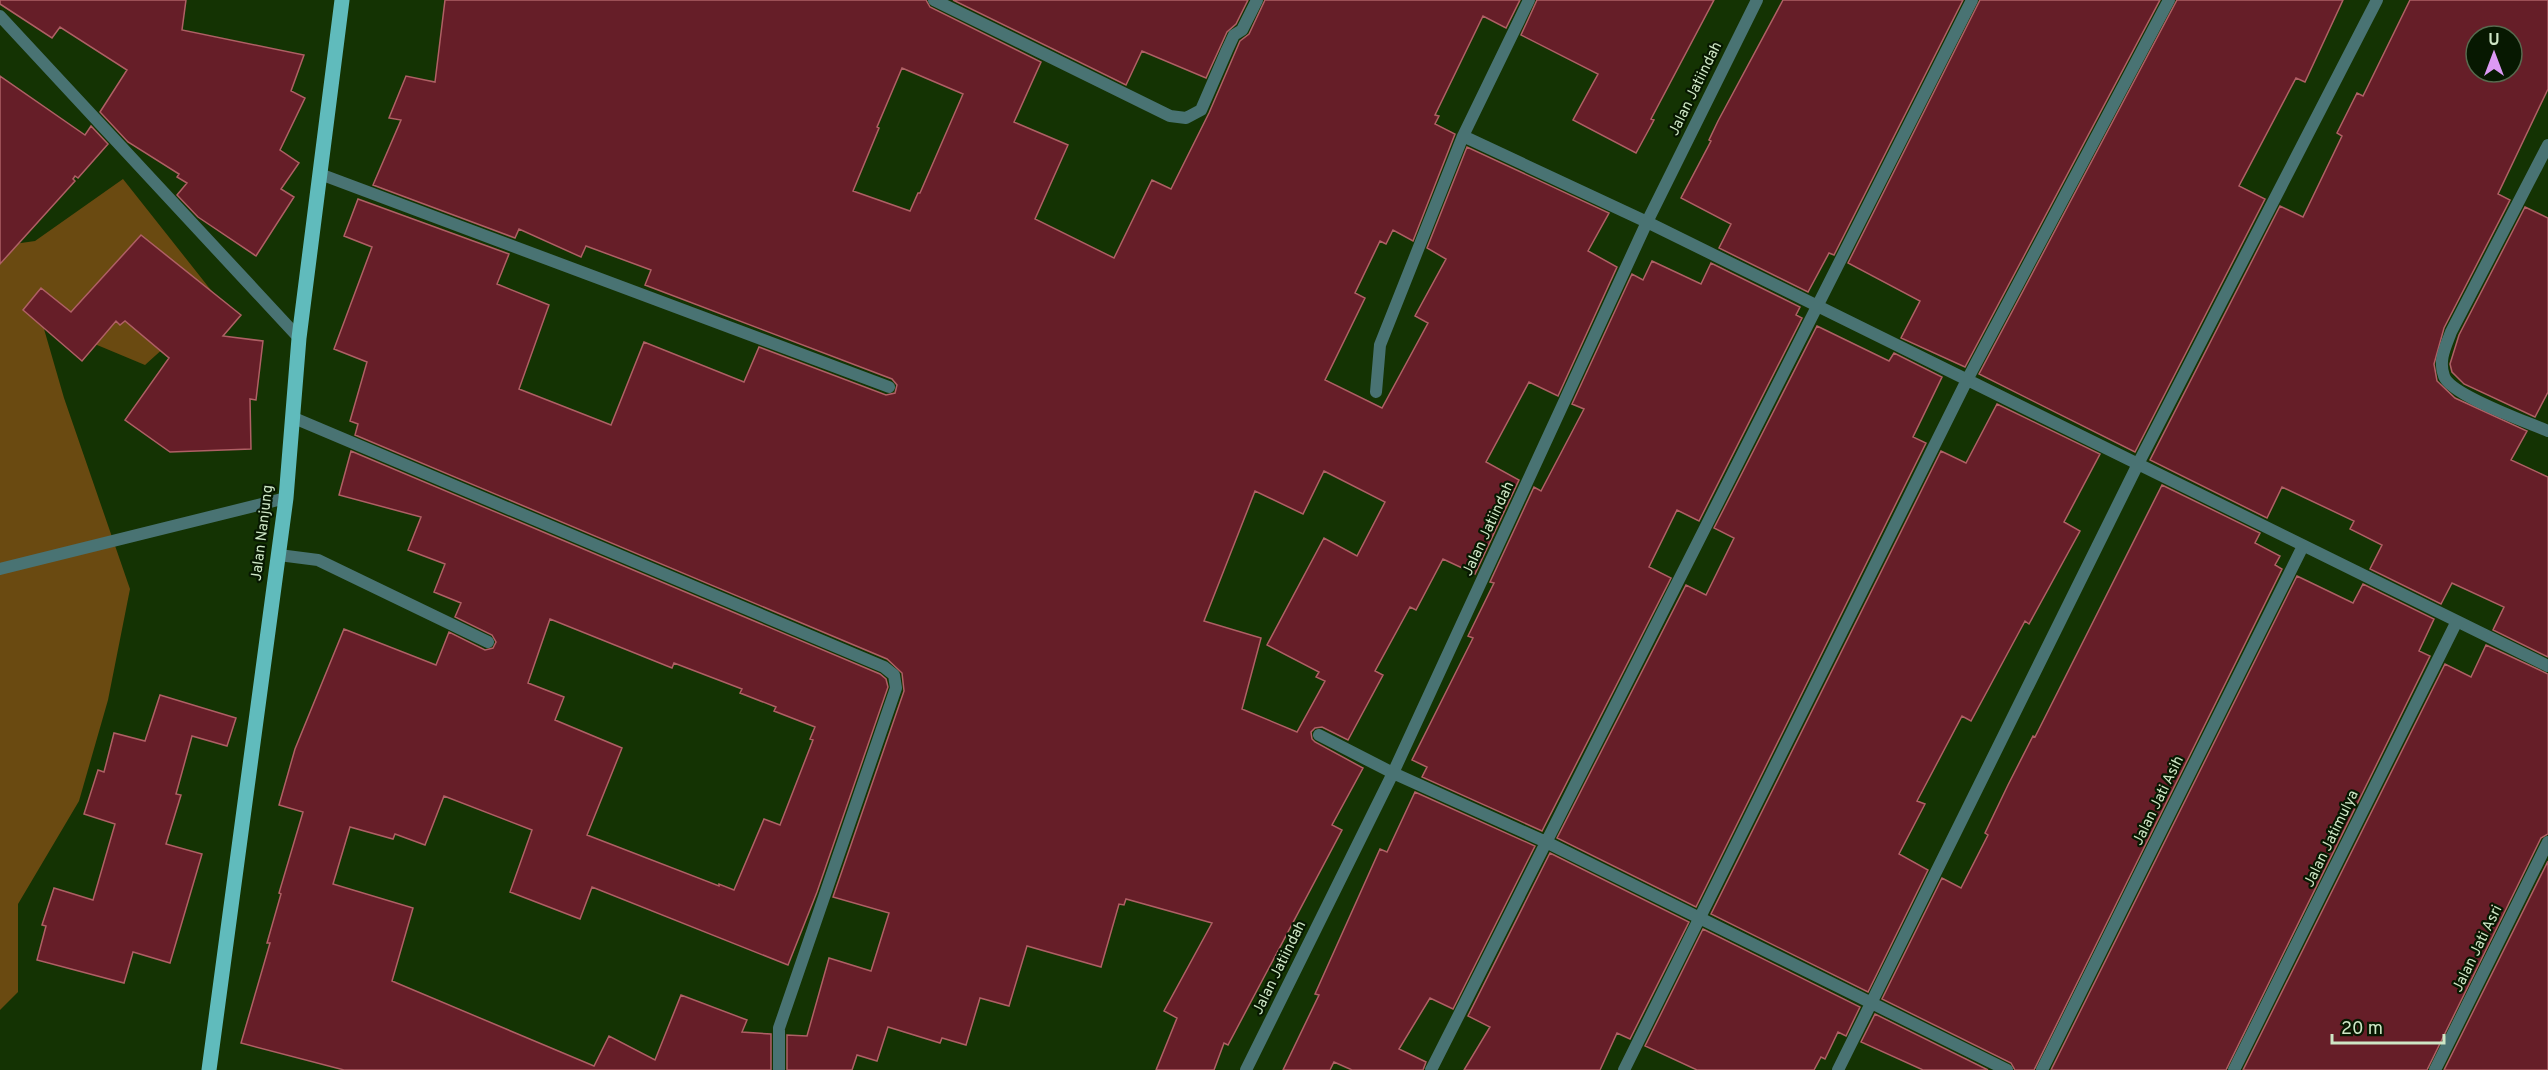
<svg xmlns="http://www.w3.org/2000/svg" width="2548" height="1070" viewBox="0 0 2548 1070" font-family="Overpass,sans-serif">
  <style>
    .forest { fill: #6a4a11 }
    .building { fill: #661e28; stroke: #af6065; stroke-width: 1.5; fill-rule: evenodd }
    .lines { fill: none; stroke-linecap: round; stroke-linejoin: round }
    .lane { stroke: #497373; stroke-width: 12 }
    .street { stroke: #497373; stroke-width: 12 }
    .primary { stroke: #60bbbc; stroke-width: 15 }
    .labels { text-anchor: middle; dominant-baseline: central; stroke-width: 4.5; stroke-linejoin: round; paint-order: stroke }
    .street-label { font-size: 15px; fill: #cee6c5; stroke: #071801 }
  </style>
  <rect width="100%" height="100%" fill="#143303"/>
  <path class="forest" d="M 123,179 L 218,299 L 145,365 L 42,322 L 64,398 L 130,589 L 108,700 L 79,801 L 18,904 L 18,992 L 0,1010 L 0,246 L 35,241 Z"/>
  <path class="building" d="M 0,0 L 186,0 L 182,30 L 304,55 L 291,91 L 305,98 L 280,150 L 299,163 L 281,189 L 294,197 L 256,256 L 198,217 L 177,195 L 187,183 L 177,177 L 179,174 L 128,142 L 100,112 L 127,70 L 60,27 L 52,38 L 0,4 Z
    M 445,0 L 926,0 L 930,7 L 1041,62 L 1014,122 L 1068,145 L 1035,219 L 1114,258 L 1152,180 L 1171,189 L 1209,113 L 1240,41 L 1249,34 L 1265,0 L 1520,0 L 1506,28 L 1483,16 L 1435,115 L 1439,116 L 1435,124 L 1455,134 L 1413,241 L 1393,230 L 1386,244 L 1380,241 L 1355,293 L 1365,298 L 1325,380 L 1382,408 L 1428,323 L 1415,316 L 1446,259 L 1427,248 L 1467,147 L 1609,213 L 1588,251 L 1617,267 L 1558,396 L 1529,382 L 1486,462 L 1519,480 L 1475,574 L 1443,559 L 1416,610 L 1410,607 L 1375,671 L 1383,675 L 1348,740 L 1322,727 L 1315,728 L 1311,732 L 1312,739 L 1315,742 L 1363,768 L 1332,825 L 1342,830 L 1228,1045 L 1224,1043 L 1214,1070 L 1156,1070 L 1177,1018 L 1164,1011 L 1212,923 L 1126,899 L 1124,905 L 1119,904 L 1101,967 L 1027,946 L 1009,1006 L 980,998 L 966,1045 L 942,1038 L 940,1043 L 888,1027 L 877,1061 L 857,1055 L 852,1070 L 787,1070 L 787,1035 L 807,1036 L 829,958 L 871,971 L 889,913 L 833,897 L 904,691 L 902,673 L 887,659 L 355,435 L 358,424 L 350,421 L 367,362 L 334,349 L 372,247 L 344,236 L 358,199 L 509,254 L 497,284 L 549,305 L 519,389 L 611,425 L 644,342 L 744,382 L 759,347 L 886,395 L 895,393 L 897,385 L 892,379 L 645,285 L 651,270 L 586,246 L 581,257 L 519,229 L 515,238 L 373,185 L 401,120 L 389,118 L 406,76 L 435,82 ZM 902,68 L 963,94 L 920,193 L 918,193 L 910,211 L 853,191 L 879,128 L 877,127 ZM 1324,471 L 1385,502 L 1357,556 L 1324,538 L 1267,645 L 1319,672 L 1316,677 L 1325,681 L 1297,732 L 1242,709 L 1261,638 L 1204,621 L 1255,491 L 1303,514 Z
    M 953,0 L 1248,0 L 1236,24 L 1227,32 L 1206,78 L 1142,51 L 1126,85 Z
    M 1537,0 L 1714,0 L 1651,119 L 1654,120 L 1636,153 L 1573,120 L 1598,74 L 1521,35 Z
    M 1783,0 L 1963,0 L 1834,255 L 1829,253 L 1808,292 L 1719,248 L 1731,224 L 1681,198 L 1711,141 L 1709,140 L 1718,121 Z
    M 1980,0 L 2160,0 L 1965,367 L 1901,338 L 1920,301 L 1848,263 Z
    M 2177,0 L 2343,0 L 2305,82 L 2296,78 L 2239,186 L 2265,199 L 2135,452 L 1979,374 Z
    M 2410,0 L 2548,0 L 2548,89 L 2498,194 L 2510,200 L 2444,328 L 2434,364 L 2437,381 L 2455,398 L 2527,431 L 2511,460 L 2548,477 L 2548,657 L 2493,630 L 2504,607 L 2452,583 L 2441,604 L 2370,569 L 2382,545 L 2350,529 L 2354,521 L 2282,487 L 2267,518 L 2150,460 L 2280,206 L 2303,217 L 2342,136 L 2337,133 L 2357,93 L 2363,96 ZM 2476,36 L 2512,36 L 2512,72 L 2476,72 Z
    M 0,76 L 85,135 L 91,126 L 108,144 L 78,178 L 75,176 L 73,179 L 75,181 L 0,264 Z
    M 2525,207 L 2548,218 L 2548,392 L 2535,417 L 2464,384 L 2452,372 L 2450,364 L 2459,335 Z
    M 141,235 L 241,315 L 223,336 L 263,341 L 256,400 L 250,399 L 251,449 L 170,452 L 125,420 L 169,358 L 125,321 L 120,325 L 116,321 L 82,361 L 23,310 L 41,288 L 71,312 Z
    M 1652,261 L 1701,284 L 1711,263 L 1800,307 L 1796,315 L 1802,318 L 1699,521 L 1677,510 L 1649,567 L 1671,578 L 1542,831 L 1422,777 L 1427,767 L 1412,760 L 1473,638 L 1468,636 L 1494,583 L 1490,582 L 1534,487 L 1541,491 L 1584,409 L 1572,404 L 1632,274 L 1643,280 Z
    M 1817,326 L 1889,361 L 1894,353 L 1942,377 L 1913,437 L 1926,443 L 1696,907 L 1557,838 L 1686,585 L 1706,595 L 1734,538 L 1714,528 Z
    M 1997,404 L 2100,454 L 2064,522 L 2080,531 L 2029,624 L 2025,621 L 1971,721 L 1962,716 L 1917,801 L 1925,804 L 1899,854 L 1928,870 L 1868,992 L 1711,914 L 1941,451 L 1966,463 Z
    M 351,451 L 880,674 L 886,679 L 888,687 L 817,892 L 788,965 L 592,887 L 580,919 L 510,892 L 532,830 L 444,796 L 425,845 L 395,834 L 393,839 L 350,827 L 333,884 L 413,908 L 392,981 L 594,1066 L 609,1036 L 655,1060 L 681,995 L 747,1020 L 742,1032 L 771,1034 L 771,1070 L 344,1070 L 241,1043 L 270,943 L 267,943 L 281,894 L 279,893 L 303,812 L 279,805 L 295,749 L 344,629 L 436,665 L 449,632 L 485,650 L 493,648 L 496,642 L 492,635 L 455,617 L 461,603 L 434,592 L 445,564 L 408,550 L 421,517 L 339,495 ZM 550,619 L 672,668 L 674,663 L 742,689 L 740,693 L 776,707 L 774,711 L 815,727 L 810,739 L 813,740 L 780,825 L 764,819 L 734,890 L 719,884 L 719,886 L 587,835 L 622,748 L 555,720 L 564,697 L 528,683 Z
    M 2162,485 L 2260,533 L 2255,543 L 2280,556 L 2275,565 L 2282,569 L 2034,1070 L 2015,1070 L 2011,1063 L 1882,999 L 1942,878 L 1961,888 L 1988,835 L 1985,833 L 2008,785 L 2033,736 L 2035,737 Z
    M 2297,576 L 2353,603 L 2363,584 L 2434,619 L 2419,651 L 2430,656 L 2226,1070 L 2051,1070 Z
    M 2486,645 L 2548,674 L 2548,834 L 2541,838 L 2427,1070 L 2243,1070 L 2445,664 L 2471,677 Z
    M 160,695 L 236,718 L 227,746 L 192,736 L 176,794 L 181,795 L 166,844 L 202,854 L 170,963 L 133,952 L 124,983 L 37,960 L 46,926 L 42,925 L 54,888 L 93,900 L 115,824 L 84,814 L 98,770 L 104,772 L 114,733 L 145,741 Z
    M 1415,792 L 1535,846 L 1453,1009 L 1430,998 L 1399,1049 L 1426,1062 L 1423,1070 L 1352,1070 L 1334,1062 L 1330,1070 L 1283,1070 L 1319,995 L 1315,994 L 1380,849 L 1387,852 Z
    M 1550,853 L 1689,922 L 1630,1039 L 1617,1033 L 1600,1070 L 1464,1070 L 1490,1027 L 1468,1016 Z
    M 2548,861 L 2548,1070 L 2444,1070 Z
    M 1703,929 L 1860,1007 L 1846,1036 L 1838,1032 L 1825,1059 L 1821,1057 L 1814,1070 L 1697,1070 L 1645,1046 Z
    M 1875,1014 L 1988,1070 L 1923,1070 L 1861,1042 Z"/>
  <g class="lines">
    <path class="lane" d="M 0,569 L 286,498"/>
    <path class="street" d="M 934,0 L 1170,116 L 1186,118 L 1201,110 L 1227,50 L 1234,35 L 1242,30 L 1257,0
      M 0,16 L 299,338
      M 1463,136 L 1647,222 L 2548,666
      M 2548,145 L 2451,332 C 2446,346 2438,360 2444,376 C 2450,395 2527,422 2548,431
      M 320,174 L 889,387
      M 1376,392 L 1380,345 L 1463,136 L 1529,0
      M 294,418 L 884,667 L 894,675 L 896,688 L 779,1028 L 779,1070
      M 279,555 L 318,560 L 488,642
      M 1319,735 L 1393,773 L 1546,842 L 2007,1070
      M 1246,1070 L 1393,773 L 1647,222 L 1757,0
      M 1431,1070 L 1972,0
      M 1624,1070 L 1967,380 L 2169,0
      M 1838,1070 L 2138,464 L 2377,0
      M 2042,1070 L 2303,546
      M 2234,1070 L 2457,621
      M 2435,1070 L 2548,842"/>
    <path class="primary" d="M 209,1070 L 286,498 L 299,338 L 342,0"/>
  </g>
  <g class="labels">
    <g class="street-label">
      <text transform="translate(1696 89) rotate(-64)">Jalan Jatiindah</text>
      <text transform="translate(1489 529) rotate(-65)">Jalan Jatiindah</text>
      <text transform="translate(263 533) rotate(-83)">Jalan Nanjung</text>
      <text transform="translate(2159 801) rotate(-64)">Jalan Jati Asih</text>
      <text transform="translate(2332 839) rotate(-64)">Jalan Jatimulya</text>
      <text transform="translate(2478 949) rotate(-64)">Jalan Jati Asri</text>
      <text transform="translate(1280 968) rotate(-64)">Jalan Jatiindah</text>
    </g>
  </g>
  <g transform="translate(2494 54)"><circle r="28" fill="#071801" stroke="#576a4f" stroke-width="1.5"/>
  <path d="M0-4.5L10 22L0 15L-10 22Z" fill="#dc99f4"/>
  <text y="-9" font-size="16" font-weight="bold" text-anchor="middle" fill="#cee6c5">U</text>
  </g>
  <path d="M2332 1034v9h112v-9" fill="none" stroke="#cee6c5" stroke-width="3"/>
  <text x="2341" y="1034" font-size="18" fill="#cee6c5" stroke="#071801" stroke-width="4.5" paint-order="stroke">20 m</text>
</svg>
